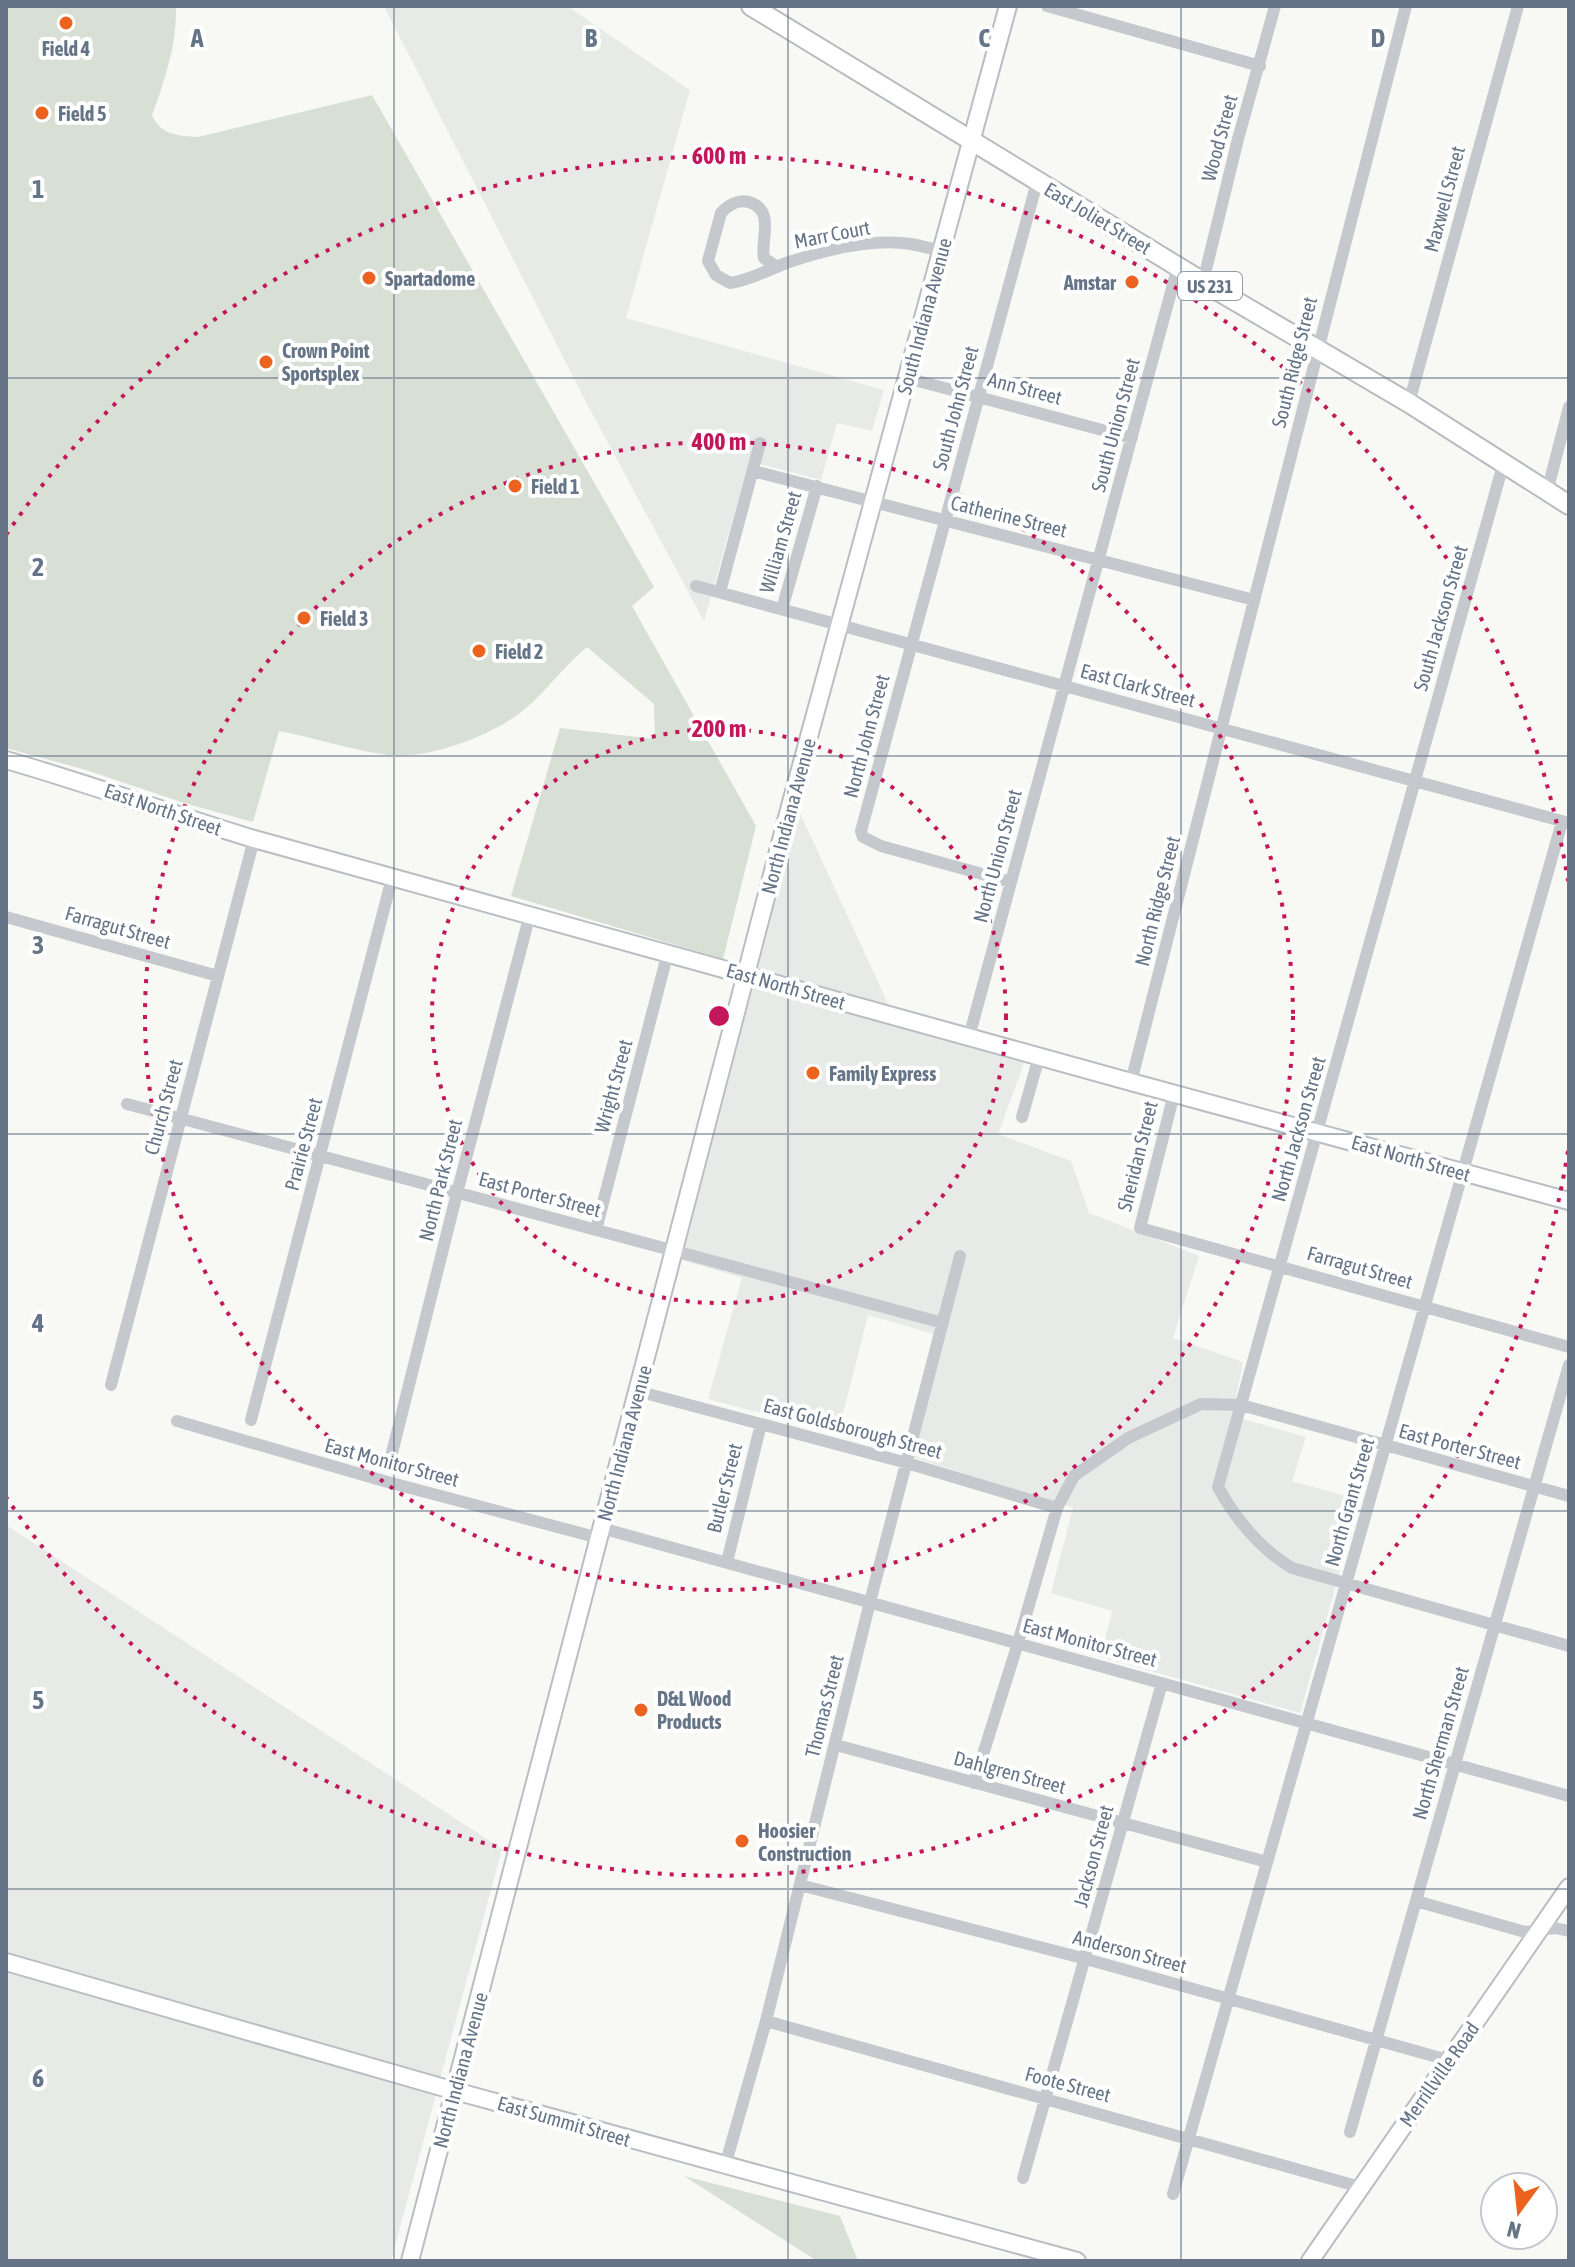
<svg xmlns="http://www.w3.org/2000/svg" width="1575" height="2267" viewBox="0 0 1575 2267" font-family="'Asap Condensed',sans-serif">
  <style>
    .built { fill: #e8eae8 }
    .green { fill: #d8e0d6 }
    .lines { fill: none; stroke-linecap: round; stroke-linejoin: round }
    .secondary-casing { stroke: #b9bec3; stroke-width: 20 }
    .primary-casing { stroke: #b8bcc0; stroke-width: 22 }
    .street { stroke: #c5c8cc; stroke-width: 12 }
    .secondary { stroke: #fff; stroke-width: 16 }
    .primary { stroke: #fff; stroke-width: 18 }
    .grid { fill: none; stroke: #657587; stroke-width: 2; stroke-opacity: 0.55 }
    .ring { fill: none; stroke: #c2185b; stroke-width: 4; stroke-dasharray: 4 8 }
    .poi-dot { fill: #ec6320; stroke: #fff; stroke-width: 3 }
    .labels { text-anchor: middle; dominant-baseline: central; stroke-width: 8; stroke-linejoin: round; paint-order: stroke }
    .shield { fill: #fff; stroke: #939eab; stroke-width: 2 }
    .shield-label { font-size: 18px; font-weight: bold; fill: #657587 }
    .poi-label { font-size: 20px; font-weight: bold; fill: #657587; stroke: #fff; text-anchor: start }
    .street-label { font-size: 20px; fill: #657587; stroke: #fff }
    .grid-label { font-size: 26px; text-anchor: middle; font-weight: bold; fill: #657587; stroke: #fff; stroke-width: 8; stroke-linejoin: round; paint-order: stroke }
    .centre { fill: #c2185b; stroke: #fff; stroke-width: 4 }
    .ring-label { font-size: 24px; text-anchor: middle; font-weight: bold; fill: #c2185b; stroke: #fff; stroke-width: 8; stroke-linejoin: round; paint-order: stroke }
  </style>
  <rect width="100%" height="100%" fill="#f8f8f5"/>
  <path class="built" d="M 384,6 L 567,6 L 690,90 L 626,318 L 884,390 L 872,431 L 837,423 L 821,480 L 749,461 L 704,621 L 586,402 Z
    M 799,811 L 898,1025 L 1024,1063 L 998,1134 L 1071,1161 L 1089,1213 L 1199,1256 L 1173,1338 L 1243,1362 L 1232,1416 L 1306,1437 L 1292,1481 L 1360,1500 L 1300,1713 L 1101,1657 L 1112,1611 L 1051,1593 L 1073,1508 L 913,1457 L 944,1337 L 868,1315 L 838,1433 L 708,1399 L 742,1278 L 682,1260 Z
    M 6,1525 L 502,1849 L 391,2261 L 6,2261 Z"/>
  <path class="green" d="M 6,6 L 176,6 C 177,44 165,80 152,115 C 160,135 179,136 198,137 L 372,95 L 654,587 L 632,606 L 756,826 L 723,959 L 511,896 L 560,728 L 655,739 L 654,704 L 587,647 C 565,665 548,689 526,708 C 495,735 429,760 388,755 C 351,750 315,738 279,731 L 253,822 L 184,803 L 86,770 L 6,748 Z
    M 684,2176 L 840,2216 L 858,2261 L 817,2261 Z"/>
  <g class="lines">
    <g class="secondary-casing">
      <path id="secondary" d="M 6,760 C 90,784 171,814 254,839 L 1131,1082 L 1569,1201
        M 6,1962 L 455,2091 L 1077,2261
        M 410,2261 L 786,821 L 1008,6
        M 1310,2261 L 1569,1887"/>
    </g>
    <g class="primary-casing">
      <path id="primary" d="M 751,6 L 1203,282 L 1409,403 L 1569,505"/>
    </g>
    <path class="street" d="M 1047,6 L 1260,66
      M 777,267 L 764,258 C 760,239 776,211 749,202 C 738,199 728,205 721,213 L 708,261 L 716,275 L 730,283 C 751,280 769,269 789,262 C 825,250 873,238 911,244 C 922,246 932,249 942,251
      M 1203,282 L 1238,139 L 1275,6
      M 907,378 L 1132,438
      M 1409,403 L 1518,6
      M 1503,465 L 1218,1487 C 1235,1518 1261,1550 1292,1568 L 1569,1646
      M 753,471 L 1254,600
      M 1547,492 L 1569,407
      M 696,586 L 1569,823
      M 720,592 L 760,443
      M 782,609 L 817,486
      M 1011,882 L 881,846 L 863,837 L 861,831 L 1037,182
      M 6,917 L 218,976
      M 969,1037 L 1178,266
      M 1131,1082 L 1406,6
      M 1174,1094 L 1140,1228 L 1569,1347
      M 127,1104 L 943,1323
      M 1022,1117 L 1039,1057
      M 596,1230 L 668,952
      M 111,1385 L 254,839
      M 637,1391 L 907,1463 L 1057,1508
      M 251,1420 L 392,878
      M 177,1421 L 384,1481 L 599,1538
      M 391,1457 L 457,1193 L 530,914
      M 601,1528 L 1569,1796
      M 727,1562 L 761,1424
      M 836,1745 L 1267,1862
      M 974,1783 L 1018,1643 L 1057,1508 L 1074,1476 L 1128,1438 L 1201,1404 L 1241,1405 L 1569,1496
      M 800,1885 L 1086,1959 L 1448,2060
      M 1416,1901 L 1525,1932 L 1555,1928 L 1569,1931
      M 766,2021 L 1360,2187
      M 1350,2132 L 1569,1365
      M 725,2166 L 766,2021 L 870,1602 L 960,1256
      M 1023,2178 L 1162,1683
      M 1173,2194 L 1562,822"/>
    <use href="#secondary" class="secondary"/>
    <use href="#primary" class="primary"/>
  </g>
  <path class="grid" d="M 394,6 L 394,2261M 788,6 L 788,2261M 1181,6 L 1181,2261M 6,378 L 1569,378M 6,756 L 1569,756M 6,1134 L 1569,1134M 6,1511 L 1569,1511M 6,1889 L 1569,1889"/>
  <g class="ring">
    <circle cx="719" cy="1016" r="287"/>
    <circle cx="719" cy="1016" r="574"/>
    <path d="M1568 1151A860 860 0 0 1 6 1497M6 535A860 860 0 0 1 1568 881"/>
  </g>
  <g class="poi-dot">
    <circle cx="66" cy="23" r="8"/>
    <circle cx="42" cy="113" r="8"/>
    <circle cx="369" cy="278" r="8"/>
    <circle cx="1132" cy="282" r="8"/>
    <circle cx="266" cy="362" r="8"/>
    <circle cx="515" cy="486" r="8"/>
    <circle cx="304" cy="618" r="8"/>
    <circle cx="479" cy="651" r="8"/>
    <circle cx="813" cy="1073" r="8"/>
    <circle cx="641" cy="1710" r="8"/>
    <circle cx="742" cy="1841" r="8"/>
  </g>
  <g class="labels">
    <rect class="shield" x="1178" y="272" width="64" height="28" rx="6"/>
    <g class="shield-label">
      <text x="1210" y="286">US 231</text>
    </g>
    <g class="poi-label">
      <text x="66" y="48" text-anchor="middle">Field 4</text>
      <text x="58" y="113">Field 5</text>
      <text x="385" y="278">Spartadome</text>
      <text x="1116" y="282" text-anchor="end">Amstar</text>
      <text x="282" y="350">Crown Point<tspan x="282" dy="23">Sportsplex</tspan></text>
      <text x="531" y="486">Field 1</text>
      <text x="320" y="618">Field 3</text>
      <text x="495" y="651">Field 2</text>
      <text x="829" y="1073">Family Express</text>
      <text x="657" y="1698">D&amp;L Wood<tspan x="657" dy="23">Products</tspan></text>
      <text x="758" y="1830">Hoosier<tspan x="758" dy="23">Construction</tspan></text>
    </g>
    <g class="street-label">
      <text transform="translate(1219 138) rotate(-75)">Wood Street</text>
      <text transform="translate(1444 199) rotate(-75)">Maxwell Street</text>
      <text transform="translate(1098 218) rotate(31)">East Joliet Street</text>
      <text transform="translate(832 234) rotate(-11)">Marr Court</text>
      <text transform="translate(924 316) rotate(-75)">South Indiana Avenue</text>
      <text transform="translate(1294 362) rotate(-76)">South Ridge Street</text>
      <text transform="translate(1025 388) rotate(15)">Ann Street</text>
      <text transform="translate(955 408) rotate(-75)">South John Street</text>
      <text transform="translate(1115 425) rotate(-75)">South Union Street</text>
      <text transform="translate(1009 516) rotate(14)">Catherine Street</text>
      <text transform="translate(780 542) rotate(-74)">William Street</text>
      <text transform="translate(1440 618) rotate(-74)">South Jackson Street</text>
      <text transform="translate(1138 685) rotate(15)">East Clark Street</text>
      <text transform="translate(866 736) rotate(-75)">North John Street</text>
      <text transform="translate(163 809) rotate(19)">East North Street</text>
      <text transform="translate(788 816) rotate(-75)">North Indiana Avenue</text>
      <text transform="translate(997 856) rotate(-75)">North Union Street</text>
      <text transform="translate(1157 901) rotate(-76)">North Ridge Street</text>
      <text transform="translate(118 927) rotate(16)">Farragut Street</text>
      <text transform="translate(786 986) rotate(16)">East North Street</text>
      <text transform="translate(613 1086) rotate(-75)">Wright Street</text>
      <text transform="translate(163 1107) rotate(-75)">Church Street</text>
      <text transform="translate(1298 1129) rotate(-74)">North Jackson Street</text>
      <text transform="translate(303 1144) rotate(-75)">Prairie Street</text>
      <text transform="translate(1137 1156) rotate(-76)">Sheridan Street</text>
      <text transform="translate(1411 1158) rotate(16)">East North Street</text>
      <text transform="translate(440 1180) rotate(-76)">North Park Street</text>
      <text transform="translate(540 1194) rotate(15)">East Porter Street</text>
      <text transform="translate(1360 1267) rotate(16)">Farragut Street</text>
      <text transform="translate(853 1428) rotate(15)">East Goldsborough Street</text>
      <text transform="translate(624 1443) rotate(-75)">North Indiana Avenue</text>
      <text transform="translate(1460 1446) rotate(15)">East Porter Street</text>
      <text transform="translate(392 1462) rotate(15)">East Monitor Street</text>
      <text transform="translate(724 1488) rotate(-76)">Butler Street</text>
      <text transform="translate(1349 1502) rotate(-74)">North Grant Street</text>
      <text transform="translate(1090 1642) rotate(15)">East Monitor Street</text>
      <text transform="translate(824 1706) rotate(-76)">Thomas Street</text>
      <text transform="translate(1440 1743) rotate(-74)">North Sherman Street</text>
      <text transform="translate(1010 1772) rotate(15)">Dahlgren Street</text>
      <text transform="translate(1093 1856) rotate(-75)">Jackson Street</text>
      <text transform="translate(1130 1951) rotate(15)">Anderson Street</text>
      <text transform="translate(460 2070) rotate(-75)">North Indiana Avenue</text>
      <text transform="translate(1439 2074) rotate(-55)">Merrillville Road</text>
      <text transform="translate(1068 2084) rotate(15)">Foote Street</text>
      <text transform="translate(564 2121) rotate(16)">East Summit Street</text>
    </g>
  </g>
  <g class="grid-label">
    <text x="197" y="47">A</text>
    <text x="591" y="47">B</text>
    <text x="984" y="47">C</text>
    <text x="1378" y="47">D</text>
    <text x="38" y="198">1</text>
    <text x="38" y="576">2</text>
    <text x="38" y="954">3</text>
    <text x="38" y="1332">4</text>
    <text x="38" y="1709">5</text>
    <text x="38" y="2087">6</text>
  </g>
  <circle cx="719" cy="1016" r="12" class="centre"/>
  <g class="ring-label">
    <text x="719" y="164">600 m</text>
    <text x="719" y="450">400 m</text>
    <text x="719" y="737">200 m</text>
  </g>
  <rect width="1575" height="2267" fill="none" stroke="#657587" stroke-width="16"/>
  <g transform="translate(1519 2211) rotate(195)"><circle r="38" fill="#ffffff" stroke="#c1c8cf" stroke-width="2"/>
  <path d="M0-6L14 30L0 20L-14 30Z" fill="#ec6320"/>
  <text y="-12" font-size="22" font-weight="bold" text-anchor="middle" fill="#657587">N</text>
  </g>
</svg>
